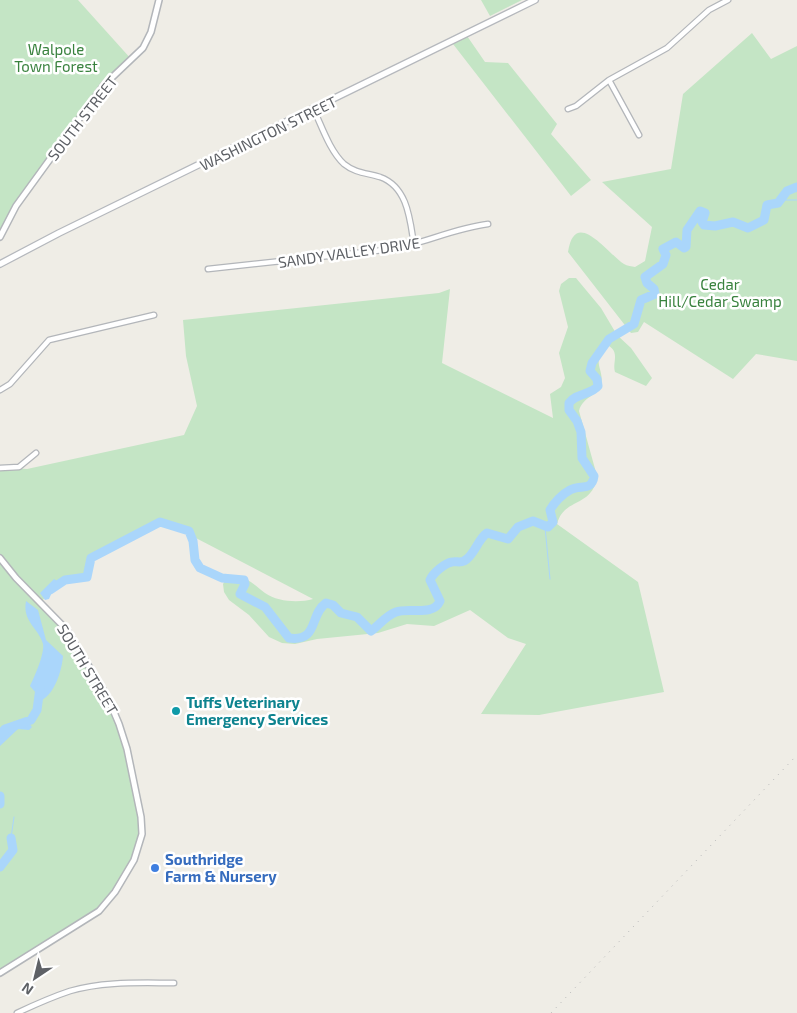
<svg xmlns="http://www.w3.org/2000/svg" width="797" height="1013" viewBox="0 0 797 1013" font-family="'Exo 2',sans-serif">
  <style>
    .green { fill: #c4e5c5 }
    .water { fill: #aad6fb }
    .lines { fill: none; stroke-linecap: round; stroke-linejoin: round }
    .stream { stroke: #aad6fb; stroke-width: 1 }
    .river { stroke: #aad6fb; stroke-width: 9 }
    .minor-casing { stroke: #b3b6ba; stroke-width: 7 }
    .tertiary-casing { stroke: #b3b6ba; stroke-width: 8 }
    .secondary-casing { stroke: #b5b8bd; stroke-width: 8 }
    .minor { stroke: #fff; stroke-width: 4.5 }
    .tertiary { stroke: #fff; stroke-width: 5 }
    .secondary { stroke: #fff; stroke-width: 5.5 }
    .rail { stroke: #b4b5b6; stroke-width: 1; stroke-dasharray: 1 6; stroke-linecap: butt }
    .culture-dot { fill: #0f9aa8; stroke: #fff; stroke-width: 2 }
    .shop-dot { fill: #3f7fe0; stroke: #fff; stroke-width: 2 }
    .labels { text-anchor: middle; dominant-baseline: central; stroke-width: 5; stroke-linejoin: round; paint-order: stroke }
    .park-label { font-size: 15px; fill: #39823e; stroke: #fff }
    .street-label { font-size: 15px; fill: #5e6166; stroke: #fff }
    .culture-label { font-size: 15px; font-weight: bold; fill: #0d838f; stroke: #fff; text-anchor: start }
    .shop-label { font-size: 15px; font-weight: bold; fill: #366cbe; stroke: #fff; text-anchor: start }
  </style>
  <rect width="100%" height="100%" fill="#efede6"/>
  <path class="green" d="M 0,0 L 78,0 L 132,60 L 113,75 L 51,156 L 0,234 Z
    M 481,0 L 522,0 L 490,16 Z
    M 465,33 L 485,62 L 508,63 L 557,124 L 551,134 L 591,180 L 571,196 L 453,44 Z
    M 752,33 L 771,59 L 797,46 L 797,361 L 756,354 L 733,379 L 644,322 L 638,332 L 631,333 L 568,252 C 575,206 608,254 624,264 C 627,266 632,266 635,267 L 645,261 L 652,227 L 602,182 L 671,169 L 683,94 Z
    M 569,278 L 576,278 L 601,308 L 617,335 L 631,348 L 652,378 L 646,386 L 615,372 C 612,363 620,353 609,346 C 589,362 605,368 601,385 C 598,396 583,396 579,411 L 597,476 C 593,508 564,497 557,524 L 638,582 L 664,692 L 539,715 L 481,714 L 526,644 L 508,638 L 470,610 L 434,626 L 407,624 L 378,633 L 317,639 L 295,644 L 282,643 L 269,637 L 249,615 L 229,600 L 224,592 L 223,584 L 227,578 C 245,574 252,583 265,593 C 278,602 299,603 313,599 L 192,536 L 185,529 L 160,522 L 91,558 L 87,577 L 70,578 L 58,583 L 41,602 L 67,630 L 119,724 L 141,817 L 138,851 L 106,905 L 0,973 L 0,467 L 27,469 L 184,435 L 197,406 L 186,356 L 183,320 L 439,293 L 450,289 L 442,363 L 553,418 L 550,394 L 561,387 L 565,378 L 559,353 L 568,327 L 559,291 L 561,284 Z"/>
  <path class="water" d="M 54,579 L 61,584 L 53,590 L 49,599 L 45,600 L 40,593 Z
    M 26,601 L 38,610 L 46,640 L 63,656 C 62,670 55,693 42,700 L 36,698 L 36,693 L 30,686 C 34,678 45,653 43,644 C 39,628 22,622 26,601 Z
    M 19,722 L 28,722 L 32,727 L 29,730 L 18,729 L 0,746 L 0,731 Z"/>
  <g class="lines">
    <path class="stream" d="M 781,200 L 797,200
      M 545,527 L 550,579
      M 11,838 L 14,817"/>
    <path class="river" d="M 50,590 L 65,580 L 87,577 L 91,558 L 160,522 L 189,531 L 193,541 L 195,560 L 200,568 L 222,578 L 244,580 L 245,584 L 240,594 L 265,607 L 289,638 C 319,642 309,615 326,603 L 333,605 L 341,613 L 357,617 L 371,631 C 380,625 385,616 396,612 C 409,607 433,617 440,601 L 430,580 C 433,573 445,563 452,562 C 456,561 460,563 464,561 C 475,555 477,540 487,533 L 508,539 L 518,527 L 533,521 L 548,527 L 553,522 L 550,510 C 554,503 562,494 570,490 C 580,484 592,492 594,476 L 582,458 L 581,432 L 577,421 L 569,410 L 569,403 C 576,393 591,395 598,386 L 597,379 L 590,371 L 592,363 L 609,339 L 634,324 L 641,300 L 655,294 L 654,289 L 647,283 L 645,277 L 663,264 L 666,255 L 663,249 L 676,242 L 684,248 L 686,247 L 687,230 L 700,211 L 705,213 L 702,222 L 704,225 L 715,226 L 733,222 L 748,228 L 764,220 L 767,205 L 778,203 L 787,191 L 797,187
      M 0,734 L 5,729 L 31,720 L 37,710 L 40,688
      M 0,796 L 0,804
      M 0,867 L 13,850 L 11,838"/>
    <g class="minor-casing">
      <path id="minor" d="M 609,80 L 639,135
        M 568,109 L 576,106 L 609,80 L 667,48 L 709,10 L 728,0
        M 314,110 C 322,127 330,151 344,164 C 355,173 367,173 380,177 C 408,187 410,220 414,245
        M 208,269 L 393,249 C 425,243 455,228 488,224
        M 0,390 L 10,384 L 49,340 L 154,315
        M 0,468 L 19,467 L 36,453
        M 17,1013 C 34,1005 52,997 70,991 C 103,981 140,983 174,983"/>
    </g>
    <g class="tertiary-casing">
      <path id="tertiary" d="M 0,237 L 16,206 L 103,86 L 143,48 L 151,32 L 159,0
        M 0,558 L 16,578 L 67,630 L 108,698 L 119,724 L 127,749 L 141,817 L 142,834 L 134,860 L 115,892 L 99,911 L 0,973"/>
    </g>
    <g class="secondary-casing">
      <path id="secondary" d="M 0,264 L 59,233 L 535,0"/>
    </g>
    <use href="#minor" class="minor"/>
    <use href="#tertiary" class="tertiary"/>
    <use href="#secondary" class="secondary"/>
    <path class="rail" d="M 551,1013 L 797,755"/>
  </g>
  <circle class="culture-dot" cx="176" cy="711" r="5"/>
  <circle class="shop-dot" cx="155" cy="868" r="5"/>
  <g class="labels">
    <g class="park-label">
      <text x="56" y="49">Walpole<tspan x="56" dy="17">Town Forest</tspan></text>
      <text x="720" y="284">Cedar<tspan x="720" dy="17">Hill/Cedar Swamp</tspan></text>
    </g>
    <g class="street-label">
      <text transform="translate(82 118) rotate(-52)">SOUTH STREET</text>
      <text transform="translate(268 133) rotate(-26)">WASHINGTON STREET</text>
      <text transform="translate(349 252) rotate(-8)">SANDY VALLEY DRIVE</text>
      <text transform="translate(88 669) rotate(59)">SOUTH STREET</text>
    </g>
    <g class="culture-label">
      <text x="186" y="702">Tuffs Veterinary<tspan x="186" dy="17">Emergency Services</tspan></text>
    </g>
    <g class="shop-label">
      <text x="165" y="859">Southridge<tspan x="165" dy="17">Farm &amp; Nursery</tspan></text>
    </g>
  </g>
  <g transform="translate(35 978) rotate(215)" stroke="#ffffff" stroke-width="4" paint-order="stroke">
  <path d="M0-4L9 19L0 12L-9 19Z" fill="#5e6166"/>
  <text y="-8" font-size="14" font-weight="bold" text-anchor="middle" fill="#5e6166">N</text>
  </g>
</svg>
